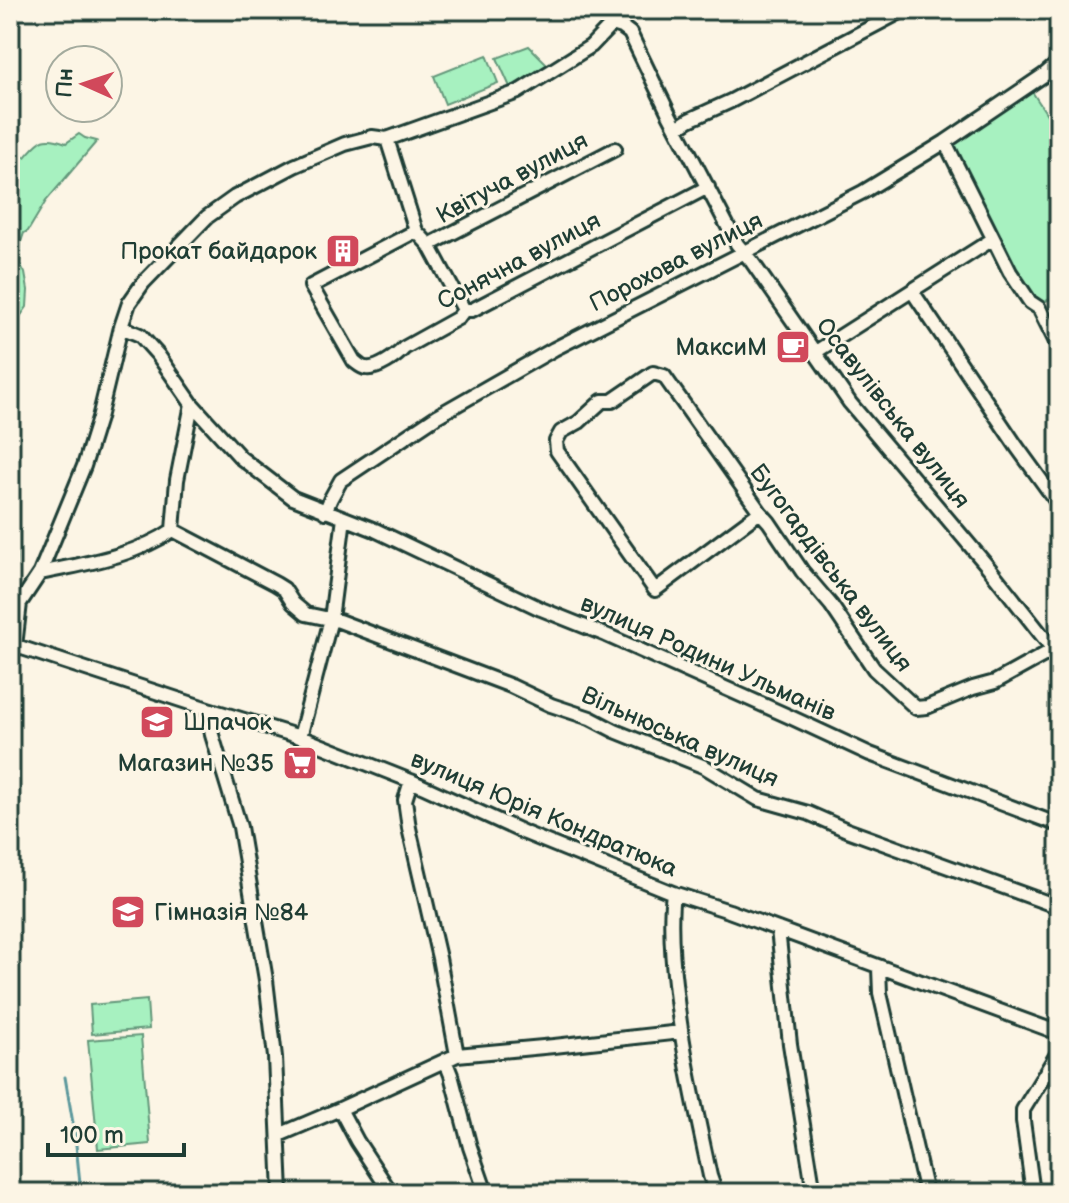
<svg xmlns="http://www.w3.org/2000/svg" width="1069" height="1203" viewBox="0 0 1069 1203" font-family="'Balsamiq Sans',sans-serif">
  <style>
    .green { fill: #a7f1c0; stroke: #63977a; stroke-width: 2 }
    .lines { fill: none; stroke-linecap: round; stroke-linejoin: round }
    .stream { stroke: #5c989c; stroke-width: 3 }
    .minor-casing { stroke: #1f3d34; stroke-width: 18 }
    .minor { stroke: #fcf5e5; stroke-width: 12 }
    .labels { text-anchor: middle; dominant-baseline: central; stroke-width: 6; stroke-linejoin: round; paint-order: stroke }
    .street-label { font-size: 24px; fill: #1f3d34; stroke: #fcf5e5 }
    .poi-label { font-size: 24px; fill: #1f3d34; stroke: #fcf5e5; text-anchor: end }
  </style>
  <rect width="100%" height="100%" fill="#fcf5e5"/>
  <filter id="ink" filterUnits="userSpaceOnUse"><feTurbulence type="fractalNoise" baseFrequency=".0125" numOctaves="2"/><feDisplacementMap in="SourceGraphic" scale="16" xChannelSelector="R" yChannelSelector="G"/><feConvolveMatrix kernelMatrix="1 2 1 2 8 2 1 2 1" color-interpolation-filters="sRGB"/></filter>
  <g filter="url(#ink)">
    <path class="green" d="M 529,46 L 548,65 L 510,87 L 497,58 Z
      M 487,55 L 498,83 L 445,104 L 434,76 Z
      M 1029,87 L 1059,133 L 1059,294 L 1039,305 L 1012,272 L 955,158 L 954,140 Z
      M 79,134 L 85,138 L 97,141 L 46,201 L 28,231 L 24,233 L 21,242 L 20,264 L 25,273 L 28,290 L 27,307 L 17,321 L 15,337 L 17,433 L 15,439 L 18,482 L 16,572 L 10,575 L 10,149 L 12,147 L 25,157 C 40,140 43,134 66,143 Z
      M 147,1000 L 149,1029 L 92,1034 L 90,1005 Z
      M 141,1036 L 150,1144 L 98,1149 L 88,1040 Z"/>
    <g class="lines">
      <path class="stream" d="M 65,1077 L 75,1135 L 81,1193"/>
      <g class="minor-casing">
        <path id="minor" d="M 612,24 L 622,27 L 630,33 L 668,112 L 737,244 L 752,262 L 850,403 L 989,568 L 1059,657
          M 677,128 L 689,120 L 731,101 L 904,10
          M 387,139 L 416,231 L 429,245 L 464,310
          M 945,142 L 1010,272 L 1030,302 L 1039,308 L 1059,348
          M 416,231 L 311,286 L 354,361 C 358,364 362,368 366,368 C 377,370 397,356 404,348 L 458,318 L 464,310 L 472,310 L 708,187
          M 429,245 L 615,149
          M 912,291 L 1017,447 L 1059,505
          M 121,327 L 140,335 L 158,355 L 192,404 L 241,458 L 293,498 L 375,530 L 541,609 L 606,635 L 788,716 L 870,754 L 1059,825
          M 814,353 L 993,239
          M 325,512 L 331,498 L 341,480 L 437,416 L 554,349 L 863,192 L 945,142 L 1044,75 L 1059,62
          M 760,512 L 655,590 L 557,451 L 556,441 L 561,432 L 579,422 L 602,401 L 612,401 L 653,373 L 664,376 L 760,512 L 769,522 L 802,571 L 831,605 L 874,669 L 916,708 L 927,707 L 973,688 L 995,682 L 1053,650
          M 173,530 L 177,480 L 192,404
          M 40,573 C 83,564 136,556 173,530 L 276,584 L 284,589 L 293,603 L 306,614 L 339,621 L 511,686 L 551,705 L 590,718 L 615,731 L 705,767 L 758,799 L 808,813 L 847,830 L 1059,907
          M 10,644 L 208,709 L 300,737 L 411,781 L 525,833 L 673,893 L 729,911 L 1059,1033
          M 15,646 L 20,603 L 40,573 L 84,466 L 99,418 L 121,327 L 129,303 L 143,283 L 207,217 L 235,197 L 294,166 L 345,144 L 372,137 L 387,139 L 518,92 L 591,46 L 612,24 L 621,10
          M 208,709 L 212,735 L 240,827 L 266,980 L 275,1057 L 281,1193
          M 300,737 L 331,619 L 344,518
          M 411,781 L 405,800 L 409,828 L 439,958 L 457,1055
          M 673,893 C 669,925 672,959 676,992 C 683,1054 697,1115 710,1176 L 716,1193
          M 778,929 L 790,1044 L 814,1193
          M 879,968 L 880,993 L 926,1193
          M 445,1060 L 451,1075 L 470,1147 L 486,1193
          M 340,1109 L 357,1141 L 391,1193
          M 279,1135 L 340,1109 L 457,1055 L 554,1046 L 681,1032
          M 1033,1193 L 1023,1121 L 1023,1110 L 1059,1051"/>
      </g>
      <use href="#minor" class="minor"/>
    </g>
  </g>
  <defs>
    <g id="building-square" transform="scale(1.8)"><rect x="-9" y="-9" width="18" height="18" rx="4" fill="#d1495b" stroke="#fcf5e5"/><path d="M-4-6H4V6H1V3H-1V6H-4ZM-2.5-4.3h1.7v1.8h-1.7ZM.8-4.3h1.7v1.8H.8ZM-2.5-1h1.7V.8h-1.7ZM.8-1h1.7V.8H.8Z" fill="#fff"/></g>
    <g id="cafe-square" transform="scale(1.8)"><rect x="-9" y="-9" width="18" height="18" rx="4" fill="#d1495b" stroke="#fcf5e5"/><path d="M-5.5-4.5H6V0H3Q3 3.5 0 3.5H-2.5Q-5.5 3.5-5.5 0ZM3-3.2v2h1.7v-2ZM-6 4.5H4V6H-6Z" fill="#fff"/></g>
    <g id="school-square" transform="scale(1.8)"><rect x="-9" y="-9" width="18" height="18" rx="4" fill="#d1495b" stroke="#fcf5e5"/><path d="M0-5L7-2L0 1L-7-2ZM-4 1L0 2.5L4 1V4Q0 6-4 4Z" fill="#fff"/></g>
    <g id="supermarket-square" transform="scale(1.8)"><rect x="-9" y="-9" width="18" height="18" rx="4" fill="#d1495b" stroke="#fcf5e5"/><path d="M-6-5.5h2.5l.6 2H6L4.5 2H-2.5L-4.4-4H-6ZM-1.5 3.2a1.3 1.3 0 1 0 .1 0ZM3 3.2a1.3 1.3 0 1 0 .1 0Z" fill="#fff"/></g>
  </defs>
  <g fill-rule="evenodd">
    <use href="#building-square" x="343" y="251"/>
    <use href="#cafe-square" x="793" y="347"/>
    <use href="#school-square" x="157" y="722"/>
    <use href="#supermarket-square" x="300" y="763"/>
    <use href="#school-square" x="128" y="912"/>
  </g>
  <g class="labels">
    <g class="street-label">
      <text transform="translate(512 178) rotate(-28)">Квітуча вулиця</text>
      <text transform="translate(519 261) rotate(-28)">Сонячна вулиця</text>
      <text transform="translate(676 262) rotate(-27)">Порохова вулиця</text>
      <text transform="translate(893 413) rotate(52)">Осавулівська вулиця</text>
      <text transform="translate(831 568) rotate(53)">Бугогардівська вулиця</text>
      <text transform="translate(708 658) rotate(24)">вулиця Родини Ульманів</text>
      <text transform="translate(680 737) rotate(24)">Вільнюська вулиця</text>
      <text transform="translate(544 814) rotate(23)">вулиця Юрія Кондратюка</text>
    </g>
    <g class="poi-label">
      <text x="317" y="251">Прокат байдарок</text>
      <text x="767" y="347">МаксиМ</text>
      <text x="183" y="722" text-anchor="start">Шпачок</text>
      <text x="274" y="763">Магазин №35</text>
      <text x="154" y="912" text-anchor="start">Гімназія №84</text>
    </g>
  </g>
  <rect width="1069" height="1203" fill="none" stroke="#fcf5e5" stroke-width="40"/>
  <rect x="20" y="20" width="1029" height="1163" fill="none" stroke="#1f3d34" stroke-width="3" filter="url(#ink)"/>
  <g transform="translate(84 84) rotate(273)"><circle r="38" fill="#fcf5e5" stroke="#a4ab9e" stroke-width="2"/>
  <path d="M0-6L14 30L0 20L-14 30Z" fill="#d1495b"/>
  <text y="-12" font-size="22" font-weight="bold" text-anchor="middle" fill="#1f3d34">Пн</text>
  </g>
  <path d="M48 1143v12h136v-12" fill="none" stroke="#1f3d34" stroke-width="4"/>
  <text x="60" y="1143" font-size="24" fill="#1f3d34" stroke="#fcf5e5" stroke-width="6" paint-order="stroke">100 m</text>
</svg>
